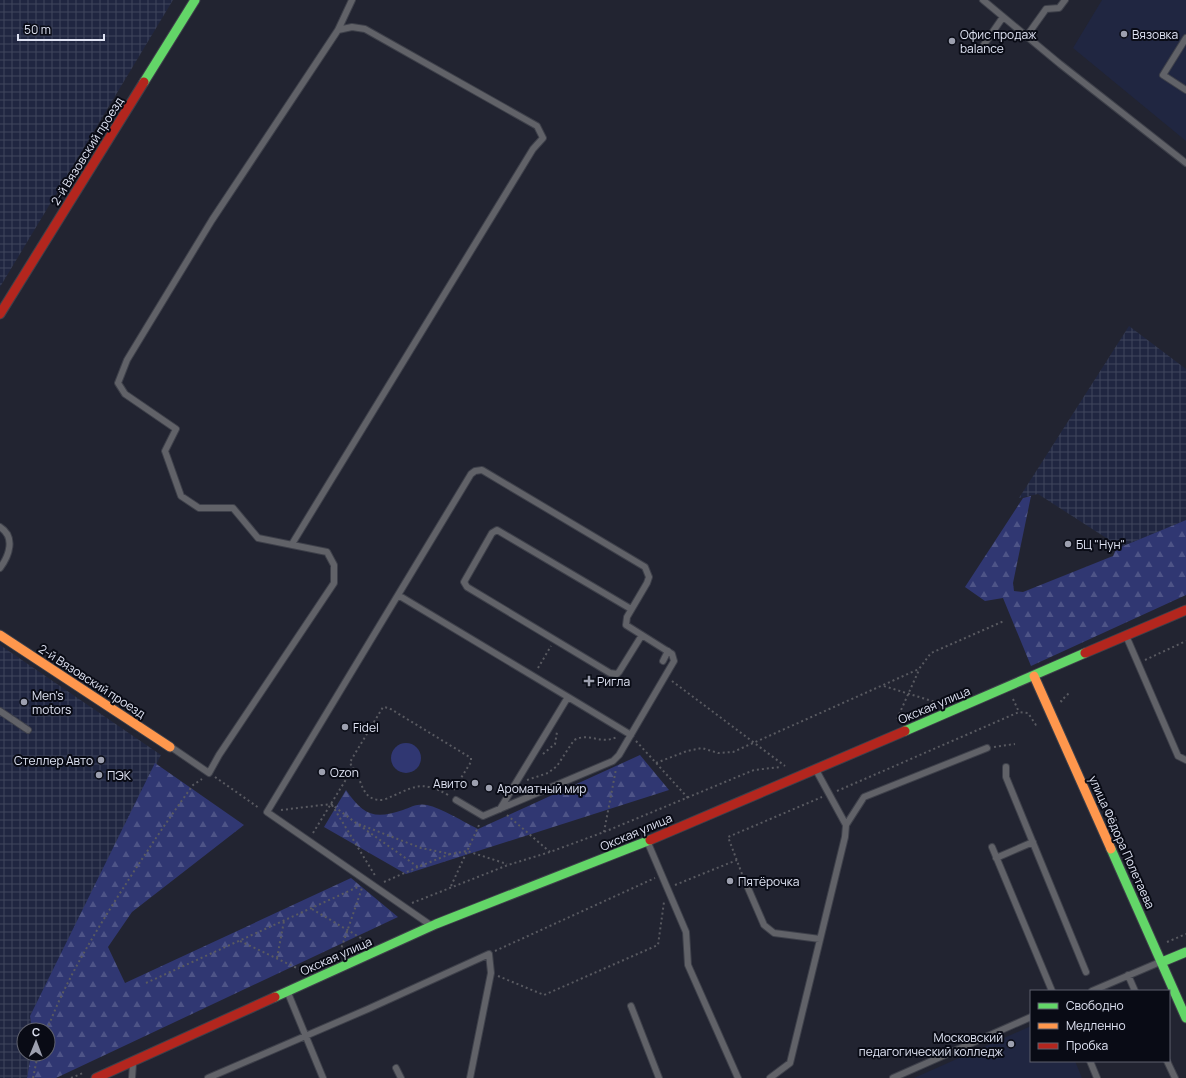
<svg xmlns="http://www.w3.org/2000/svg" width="1186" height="1078" viewBox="0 0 1186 1078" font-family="Manrope,sans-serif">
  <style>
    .built { fill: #202641 }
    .industrial { fill: url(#industrial-grid) }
    .green { fill: #303772 }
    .forest { fill: url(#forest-firs) }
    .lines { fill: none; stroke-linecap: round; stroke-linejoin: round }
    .lane-casing { stroke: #3e404a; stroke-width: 8 }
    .fast-casing { stroke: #3e404a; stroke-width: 11 }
    .slow-casing { stroke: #3e404a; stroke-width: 11 }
    .jam-casing { stroke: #3e404a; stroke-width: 11 }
    .path { stroke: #595a61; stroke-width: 2; stroke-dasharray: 2 3; stroke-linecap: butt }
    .lane { stroke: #616268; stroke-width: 6 }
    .fast { stroke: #63d668; stroke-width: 9 }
    .slow { stroke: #ff974d; stroke-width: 9 }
    .jam { stroke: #b3261e; stroke-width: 9 }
    .poi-dot { fill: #9da0af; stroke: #090b15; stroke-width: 1.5 }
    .labels { text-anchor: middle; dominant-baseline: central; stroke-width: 4; stroke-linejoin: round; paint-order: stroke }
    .poi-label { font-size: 12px; fill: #dfe3f3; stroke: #090b15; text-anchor: start }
    .street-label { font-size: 12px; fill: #dfe3f3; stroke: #090b15 }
  </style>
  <defs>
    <pattern id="industrial-grid" width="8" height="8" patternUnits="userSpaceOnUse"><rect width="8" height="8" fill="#202641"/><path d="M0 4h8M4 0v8" fill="none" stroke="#40455d"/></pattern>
    <pattern id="forest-firs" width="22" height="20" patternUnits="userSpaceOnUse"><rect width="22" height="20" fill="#303772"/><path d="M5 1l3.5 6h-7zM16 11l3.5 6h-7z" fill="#4e5487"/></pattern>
  </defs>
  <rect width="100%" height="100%" fill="#222431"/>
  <path class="built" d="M 1102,0 L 1186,0 L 1186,141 L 1073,48 Z
    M 1031,1026 L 1031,1061 L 1075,1061 L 1082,1078 L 914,1078 Z"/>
  <path class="industrial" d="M 0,0 L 173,0 L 0,287 Z
    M 1129,326 L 1186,369 L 1186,520 L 1116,549 L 1114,543 L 1038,494 L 1019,498 Z
    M 0,645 L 161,755 L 30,1016 L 32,1030 L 24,1030 L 24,1054 L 31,1054 L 27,1078 L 0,1078 Z"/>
  <path class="green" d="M391 758a15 15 0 1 1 30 0a15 15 0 1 1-30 0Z"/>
  <path class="forest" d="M 1031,496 L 1013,583 L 1014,591 L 1023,592 L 1113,556 L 1116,549 L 1186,520 L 1186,595 L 1031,666 L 1003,598 L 985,601 L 965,587 L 1023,498 Z
    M 640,755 L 669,790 L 406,874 L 324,827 L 346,790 C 363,815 374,820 403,810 C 411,807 418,803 427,805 C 441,808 464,822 478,829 Z
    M 155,763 L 244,825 L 132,912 L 108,947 L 125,983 L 351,878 L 398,917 L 56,1078 L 27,1078 L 31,1054 L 48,1054 L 48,1030 L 32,1030 L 30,1016 Z"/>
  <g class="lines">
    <g class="lane-casing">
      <path id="lane" d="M 983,0 L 1060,64 L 1186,163
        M 338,30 L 352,0
        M 1026,37 L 1046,9 L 1059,8 L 1065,0
        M 1186,38 L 1163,75 L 1186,90
        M 981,49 L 1003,17
        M 0,527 C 16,537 9,556 0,568
        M 398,595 L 568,697
        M 631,609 L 497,530 L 492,533 L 464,582 L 467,587 L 610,673 L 617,674 L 619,672 L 642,635
        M 1127,638 L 1178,756 L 1186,760
        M 663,661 L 668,651
        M 0,711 L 28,730
        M 171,747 L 209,773 L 219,755 L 334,583 L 334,565 L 327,552 L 258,538 L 233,508 L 199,508 L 181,496 L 165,451 L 176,429 L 125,394 L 118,383 L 127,360 L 212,220 L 338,30 L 352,27 L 365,29 L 537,126 L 543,138 L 533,149 L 292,544
        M 1006,767 L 1006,777 L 1086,972
        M 500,809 L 568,697 L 631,735
        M 846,825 L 864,797 L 987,748
        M 648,843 L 686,932 L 688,965 L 738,1078
        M 992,847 L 1052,991
        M 996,858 L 1033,842
        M 745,881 L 764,925 L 774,933 L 820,939
        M 429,924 L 267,812 L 471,474 L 475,471 L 482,470 L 645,567 L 649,577 L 647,583 L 627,617 L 626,625 L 672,654 L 674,661 L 619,755 L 613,761 L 483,816 L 456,800
        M 1128,975 L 1135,991
        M 1092,991 L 1160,962
        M 288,993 L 323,1078
        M 631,1006 L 659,1078
        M 1090,1061 L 1097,1078
        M 1167,1061 L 1175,1078
        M 396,1068 L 401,1078
        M 132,1078 L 133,1064
        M 208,1078 L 368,1009 L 489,954 L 491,973 L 470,1078
        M 770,1078 L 790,1063 L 845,837 L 846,825 L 816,770
        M 893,1078 L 1031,1017"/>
    </g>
    <g class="fast-casing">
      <path id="fast" d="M 144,82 L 195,0
        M 905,731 L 1085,653
        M 1111,849 L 1186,1018
        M 1162,962 L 1186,952
        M 275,997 L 436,924 L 650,840"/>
    </g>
    <g class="slow-casing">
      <path id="slow" d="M 0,635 L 170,747
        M 1034,676 L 1111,849"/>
    </g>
    <g class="jam-casing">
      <path id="jam" d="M 0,314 L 144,82
        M 1085,653 L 1186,610
        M 650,840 L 905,731
        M 96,1078 L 275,997"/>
    </g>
    <path class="path" d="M 1145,660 L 1186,641
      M 538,668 L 551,646
      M 672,681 L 785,766
      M 884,686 L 935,702
      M 1013,699 L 1019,712
      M 1062,702 L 1061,701 L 1069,693
      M 897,719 L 919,670
      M 636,741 L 688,798
      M 994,747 L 1015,744
      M 543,754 L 555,744 L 557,732
      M 656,763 L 687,751 L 702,748 L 718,753 L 733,752 L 919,669 L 931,653 L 1004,621
      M 215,777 L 259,808
      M 527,780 L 548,773 L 557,766 L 574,740 C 590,732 600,745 617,737
      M 837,791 L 1019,712 L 1028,713 L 1036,725 L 1039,724
      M 448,795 C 419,778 412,789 383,800 C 366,801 363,789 358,776 C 356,770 351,767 350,762 L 383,707 L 389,708 L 471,758 L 471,762 L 453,791
      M 332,805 L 376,877
      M 281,810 L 331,804 L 356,823 L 421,848 L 451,854 L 467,851 L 507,864
      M 507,815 L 550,852
      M 359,825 L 418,867 L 450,854
      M 604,832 L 616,769
      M 313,833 L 353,768
      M 742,874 L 728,837 L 822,797
      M 384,882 L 418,867
      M 675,885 L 737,860
      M 451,886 L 480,823
      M 412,903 L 508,865 L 550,852 L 604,832 L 754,770 L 781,767
      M 312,909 L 366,941
      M 240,941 L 299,969
      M 1167,942 L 1186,934
      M 495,951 L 655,878
      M 340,952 L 362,888
      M 277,958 L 284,921
      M 498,976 L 544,995 L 658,945 L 664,902
      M 146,983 L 360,886
      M 47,1030 C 63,987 86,948 110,909 C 137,866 164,825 193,785 L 202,779
      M 33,1078 L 38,1054
      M 71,1078 L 83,1073"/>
    <use href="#lane" class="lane"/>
    <use href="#fast" class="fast"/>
    <use href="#slow" class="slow"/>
    <use href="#jam" class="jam"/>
  </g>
  <g class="poi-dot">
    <circle cx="1124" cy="34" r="4"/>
    <circle cx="952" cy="41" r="4"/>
    <circle cx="1068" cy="544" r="4"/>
    <path d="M587 675h4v4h4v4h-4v4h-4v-4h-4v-4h4z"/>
    <circle cx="24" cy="702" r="4"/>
    <circle cx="345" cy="727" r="4"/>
    <circle cx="101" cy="760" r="4"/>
    <circle cx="322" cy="772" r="4"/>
    <circle cx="99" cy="775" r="4"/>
    <circle cx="475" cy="783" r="4"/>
    <circle cx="489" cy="788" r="4"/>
    <circle cx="730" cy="881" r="4"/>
    <circle cx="1011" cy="1044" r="4"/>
  </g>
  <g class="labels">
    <g class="poi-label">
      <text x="960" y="34">Офис продаж<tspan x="960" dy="14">balance</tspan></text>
      <text x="1132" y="34">Вязовка</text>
      <text x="1076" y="544">БЦ "Нун"</text>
      <text x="597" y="681">Ригла</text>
      <text x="32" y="695">Men's<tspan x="32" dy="14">motors</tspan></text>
      <text x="353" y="727">Fidel</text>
      <text x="93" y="760" text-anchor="end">Стеллер Авто</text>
      <text x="330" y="772">Ozon</text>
      <text x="107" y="775">ПЭК</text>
      <text x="467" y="783" text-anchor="end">Авито</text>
      <text x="497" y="788">Ароматный мир</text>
      <text x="738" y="881">Пятёрочка</text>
      <text x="1003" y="1037" text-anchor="end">Московский<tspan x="1003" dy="14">педагогический колледж</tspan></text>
    </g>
    <g class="street-label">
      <text transform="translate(87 151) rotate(-58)">2-й Вязовский проезд</text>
      <text transform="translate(92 681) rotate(33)">2-й Вязовский проезд</text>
      <text transform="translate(934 705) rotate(-23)">Окская улица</text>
      <text transform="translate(636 832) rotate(-23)">Окская улица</text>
      <text transform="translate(1122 842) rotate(66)">улица Фёдора Полетаева</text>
      <text transform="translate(336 956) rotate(-24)">Окская улица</text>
    </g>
  </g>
  <rect x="1030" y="990" width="140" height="72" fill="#090b15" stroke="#5f616e"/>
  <rect x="1038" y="1003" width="20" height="6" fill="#63d668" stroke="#5f616e"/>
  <text x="1066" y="1010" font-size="12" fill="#dfe3f3">Свободно</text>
  <rect x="1038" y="1023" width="20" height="6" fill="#ff974d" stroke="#5f616e"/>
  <text x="1066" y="1030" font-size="12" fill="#dfe3f3">Медленно</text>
  <rect x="1038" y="1043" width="20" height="6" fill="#b3261e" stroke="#5f616e"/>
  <text x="1066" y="1050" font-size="12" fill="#dfe3f3">Пробка</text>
  <g transform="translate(36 1042) rotate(1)"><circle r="19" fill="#090b15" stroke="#5f616e"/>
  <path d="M0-3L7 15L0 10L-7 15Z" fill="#9da0af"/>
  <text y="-6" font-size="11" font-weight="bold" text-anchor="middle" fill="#dfe3f3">С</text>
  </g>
  <path d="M18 34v6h86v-6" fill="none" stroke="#dfe3f3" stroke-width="2"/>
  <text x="24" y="34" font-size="12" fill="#dfe3f3" stroke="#090b15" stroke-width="3" paint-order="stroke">50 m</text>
</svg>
